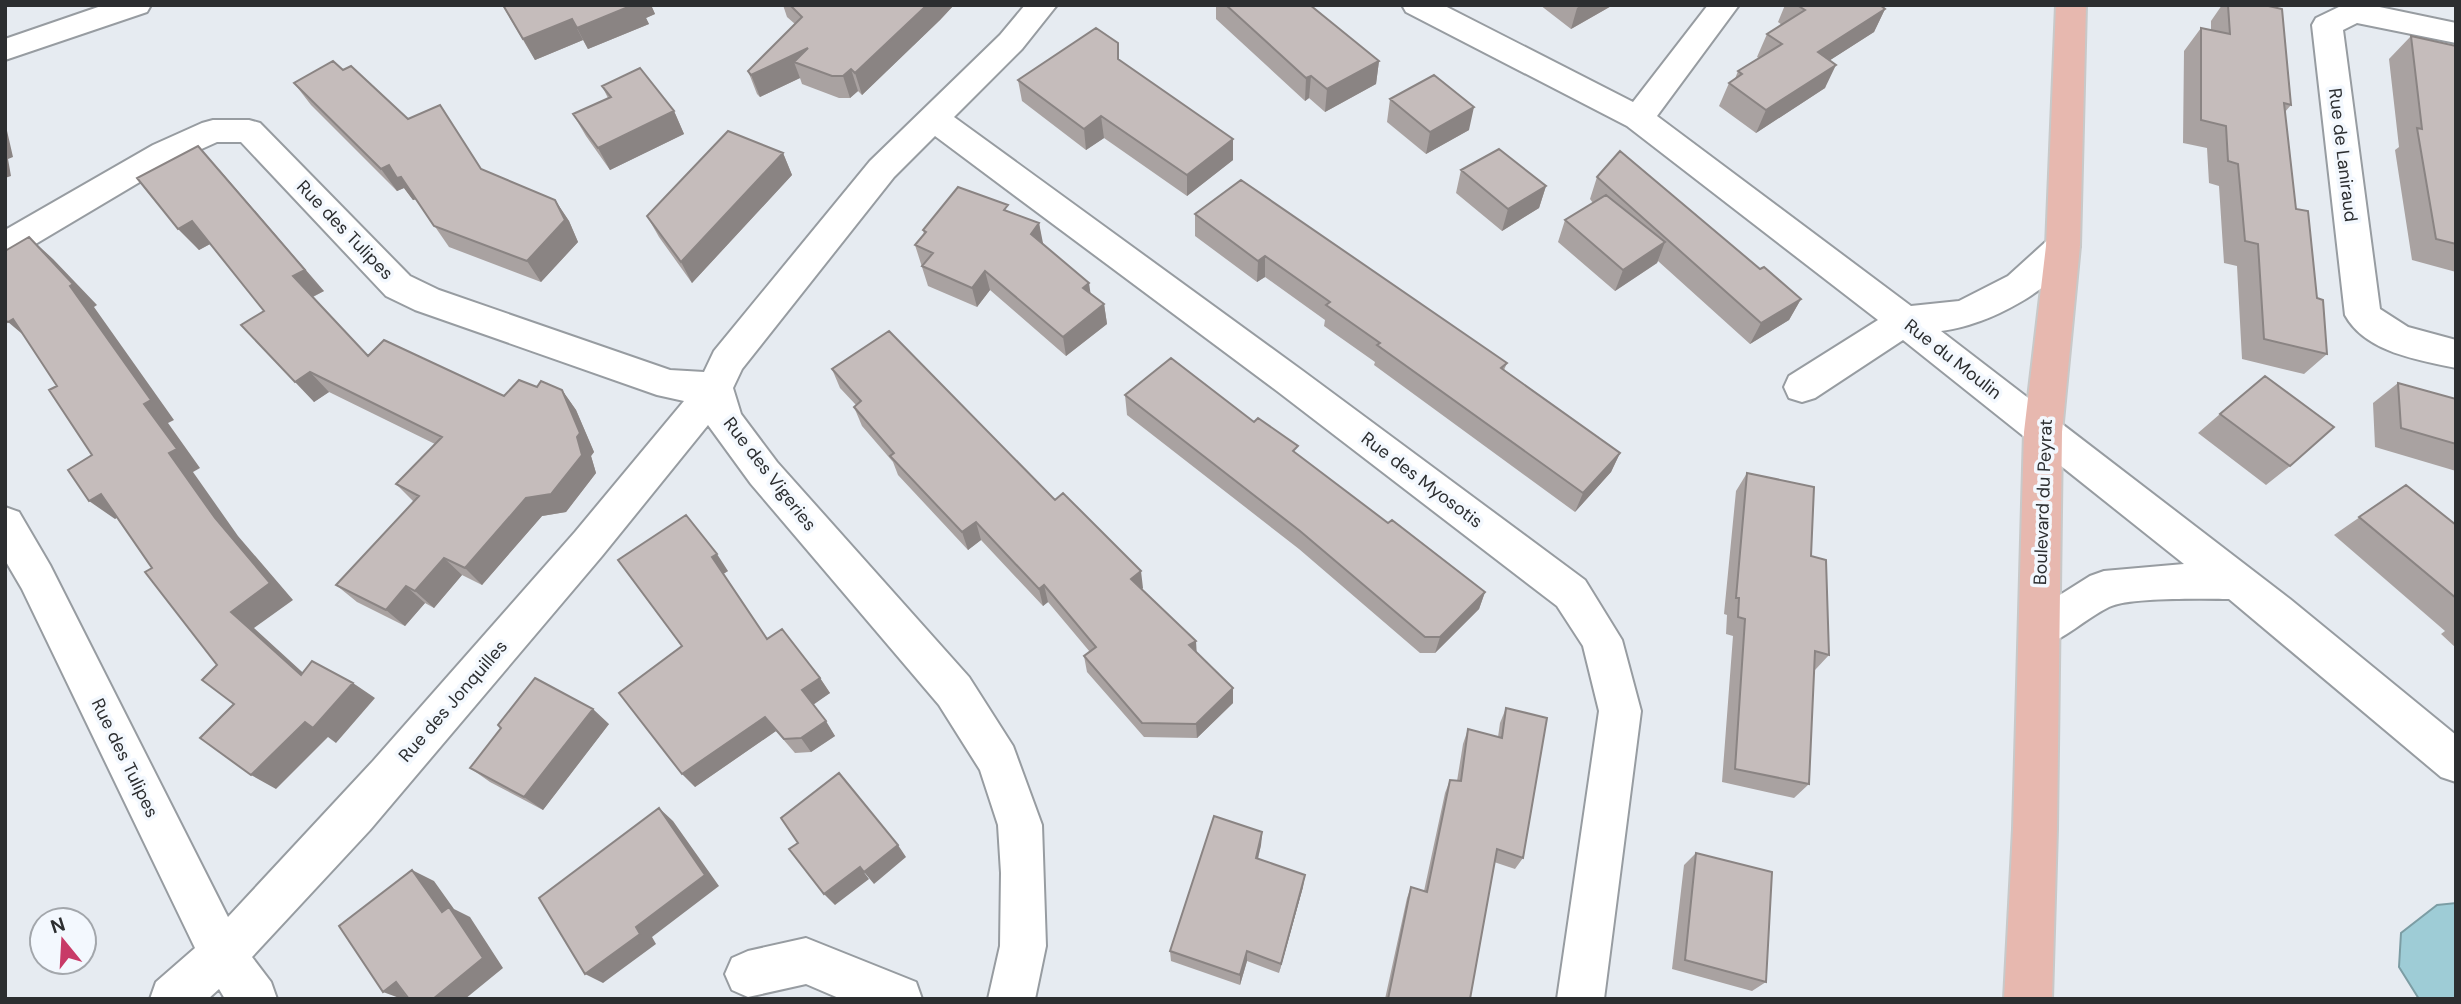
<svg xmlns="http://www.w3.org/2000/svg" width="2461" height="1004" viewBox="0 0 2461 1004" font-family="'DM Sans',sans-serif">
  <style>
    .water { fill: #9eccd6; stroke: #7c9da4; stroke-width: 2 }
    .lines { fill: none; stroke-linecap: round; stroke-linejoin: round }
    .minor-casing { stroke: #979ca1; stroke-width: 4 }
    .major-casing { stroke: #c8c9c9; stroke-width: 4 }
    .minor { fill: #fff; fill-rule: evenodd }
    .major { fill: #e7b8af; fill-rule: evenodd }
    .wall { fill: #a9a2a1 }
    .shaded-wall { fill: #8a8483 }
    .building { fill: #c5bcbb; stroke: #8a8483; stroke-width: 2 }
    .labels { text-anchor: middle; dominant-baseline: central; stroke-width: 7; stroke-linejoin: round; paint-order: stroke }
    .street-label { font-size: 18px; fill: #2c2e30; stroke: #f3f8fe }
  </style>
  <rect width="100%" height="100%" fill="#e6ebf1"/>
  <path class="water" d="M 2456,903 L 2456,999 L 2419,999 L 2399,967 L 2401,933 L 2437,905 Z"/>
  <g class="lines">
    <g class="minor-casing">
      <path id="minor" d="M 104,5 L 151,5 L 147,12 L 5,60 L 5,39 Z
        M 1025,5 L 1057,5 L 1022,49 L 954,117 L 1303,371 L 1585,580 L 1622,640 L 1641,711 L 1604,999 L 1557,999 L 1599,711 L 1583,646 L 1557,606 L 1277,391 L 935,136 L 894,177 L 742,369 L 733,388 L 741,414 L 777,462 L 969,677 L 1013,746 L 1042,825 L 1046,946 L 1035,999 L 988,999 L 1000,946 L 1001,873 L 998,825 L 980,770 L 939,705 L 751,484 L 708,425 L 602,556 L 370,830 L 252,957 L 271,982 L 277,999 L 225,999 L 219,989 L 208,999 L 150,999 L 156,982 L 195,948 L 22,589 L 5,560 L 5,507 L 19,512 L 50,565 L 228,917 L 373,761 L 575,532 L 684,401 L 657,395 L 415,310 L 386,296 L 241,142 L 217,142 L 175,161 L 17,255 L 5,259 L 5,230 L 153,145 L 202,123 L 213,120 L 249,120 L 260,123 L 410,276 L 439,290 L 670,370 L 704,372 L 714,351 L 870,161 L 1000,35 Z
        M 1402,5 L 1443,5 L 1633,102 L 1708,5 L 1739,5 L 1657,116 L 1911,306 L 1959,301 L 2008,276 L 2051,237 L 2063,233 L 2075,237 L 2080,246 C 2057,289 1989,325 1941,331 L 2290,599 L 2456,735 L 2456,782 L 2441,777 L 2229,599 C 2202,599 2131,597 2109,607 C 2085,619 2065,639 2039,648 L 2025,643 L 2019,630 L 2025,617 L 2090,576 L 2104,571 L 2184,564 L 1903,340 L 1815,398 L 1802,402 L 1789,398 L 1784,387 L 1789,376 L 1878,320 L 1627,126 L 1406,12 Z
        M 2343,5 L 2370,5 L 2456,23 L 2456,43 L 2357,23 L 2343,30 L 2380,309 L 2408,327 L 2456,340 L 2456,368 C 2418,360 2365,352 2345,315 L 2312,25 L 2316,18 Z
        M 806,938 L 916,982 L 922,999 L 841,999 L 806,984 L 748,997 L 732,990 L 725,974 L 732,958 L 748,951 Z"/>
    </g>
    <g class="major-casing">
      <path id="major" d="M 2056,5 L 2086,5 L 2080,246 L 2062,432 L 2057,829 L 2052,999 L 2004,999 L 2013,829 L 2024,432 L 2046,246 Z"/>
    </g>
    <use href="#minor" class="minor"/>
    <use href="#major" class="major"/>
  </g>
  <path class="wall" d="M 502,5 L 651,5 L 655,14 L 646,18 L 649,24 L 588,49 L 583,40 L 535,60 Z
    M 783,5 L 954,5 L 940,20 L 862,95 L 858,91 L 850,98 L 839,98 L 802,84 L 800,78 L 760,97 L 757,94 L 748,71 L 795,24 L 787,17 Z
    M 1216,5 L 1310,5 L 1379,61 L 1376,84 L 1325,112 L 1309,98 L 1305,101 L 1216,19 Z
    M 1540,5 L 1613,5 L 1571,29 Z
    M 1785,5 L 1880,5 L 1885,9 L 1874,32 L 1830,60 L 1825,88 L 1756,133 L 1719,106 L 1729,83 L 1735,79 L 1738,71 L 1759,58 L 1757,57 L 1767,34 L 1782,25 L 1778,22 Z
    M 2222,5 L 2264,5 L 2291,105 L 2285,112 L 2296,209 L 2317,298 L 2327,354 L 2304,374 L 2242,359 L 2237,266 L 2224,263 L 2219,186 L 2209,183 L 2207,148 L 2183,143 L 2184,51 L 2201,28 L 2211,30 L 2211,21 Z
    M 2411,36 L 2456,46 L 2456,272 L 2412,260 L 2395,150 L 2399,147 L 2389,59 Z
    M 1118,43 L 1119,60 L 1233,139 L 1233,160 L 1187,196 L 1104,138 L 1086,150 L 1022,101 L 1018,80 Z
    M 343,70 L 408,119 L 482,169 L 555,200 L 569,221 L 578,242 L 541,282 L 449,247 L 416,199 L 413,200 L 404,188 L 397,191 L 311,105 L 294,83 Z
    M 602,86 L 674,111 L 684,134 L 610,170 L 586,136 L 573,114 L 608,98 Z
    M 1390,99 L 1469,130 L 1426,154 L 1387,122 Z
    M 783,153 L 792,175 L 692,283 L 659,237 L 647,216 Z
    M 1461,170 L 1546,186 L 1539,208 L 1502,231 L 1456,193 Z
    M 1597,177 L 1760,269 L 1801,299 L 1789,320 L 1750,344 L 1658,261 L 1657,263 L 1615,291 L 1558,242 L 1565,220 L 1593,203 L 1590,199 Z
    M 137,178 L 324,291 L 313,297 L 368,356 L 504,396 L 537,387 L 562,390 L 576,410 L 594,452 L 591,456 L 596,473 L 566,512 L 542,516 L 482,585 L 462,575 L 434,608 L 425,603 L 405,626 L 357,602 L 336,585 L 414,502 L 396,484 L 435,444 L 329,392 L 314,402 L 264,311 L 210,244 L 199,250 Z
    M 1009,212 L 1039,223 L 1042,244 L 1090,294 L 1104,304 L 1107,324 L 1066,356 L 990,290 L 977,307 L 928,286 L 915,245 L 924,234 L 923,230 Z
    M 1195,214 L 1507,363 L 1504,370 L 1620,453 L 1611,472 L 1575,512 L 1374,365 L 1375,362 L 1324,326 L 1325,320 L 1265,277 L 1257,282 L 1195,236 Z
    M 832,369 L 1055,500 L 1143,588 L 1142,589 L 1197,653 L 1233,703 L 1197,738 L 1144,737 L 1087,672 L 1084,656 L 1090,652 L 1048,602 L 1043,606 L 981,540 L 968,550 L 898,475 L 893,462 L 862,426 L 854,407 L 856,405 L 840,388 Z
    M 2398,383 L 2456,399 L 2456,471 L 2375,447 L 2373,403 Z
    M 1125,395 L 1297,454 L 1388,523 L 1485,592 L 1479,609 L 1435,653 L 1420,653 L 1299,549 L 1127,415 Z
    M 2220,414 L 2290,466 L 2266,485 L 2198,433 Z
    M 1747,473 L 1811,556 L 1829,655 L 1815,670 L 1814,670 L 1809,784 L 1794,798 L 1722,782 L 1733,636 L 1726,634 L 1727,615 L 1724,614 L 1736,491 Z
    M 2406,485 L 2456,525 L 2456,648 L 2441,634 L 2445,631 L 2334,535 Z
    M 618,560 L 728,571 L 723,574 L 767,639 L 820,678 L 830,693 L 813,704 L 835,736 L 811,752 L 795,753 L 776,731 L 695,787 L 682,646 Z
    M 1506,708 L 1523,858 L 1515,869 L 1494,862 L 1470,999 L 1385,999 L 1407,898 L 1411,887 L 1424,891 L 1445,793 L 1450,780 L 1457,781 L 1463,744 L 1468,729 L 1498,737 L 1500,723 Z
    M 609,724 L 543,810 L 490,782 L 470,768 L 501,728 Z
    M 1262,832 L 1261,845 L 1258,859 L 1303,887 L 1279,973 L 1247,961 L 1240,985 L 1171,961 L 1170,951 Z
    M 1696,853 L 1766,982 L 1752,991 L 1672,969 L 1684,865 Z"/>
  <path class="shaded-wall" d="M 633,5 L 651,5 L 655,14 L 646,18 L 649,24 L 588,49 L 577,28 Z
    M 927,5 L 954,5 L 940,20 L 862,95 L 855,73 Z
    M 1581,5 L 1613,5 L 1571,29 L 1577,8 Z
    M 1885,9 L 1874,32 L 1807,75 L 1818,52 Z
    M 572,19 L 583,40 L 535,60 L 523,39 Z
    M 808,48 L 794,62 L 800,78 L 760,97 L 751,75 Z
    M 1379,61 L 1376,84 L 1325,112 L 1327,89 Z
    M 1836,65 L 1825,88 L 1756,133 L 1766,110 Z
    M 851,69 L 858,91 L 850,98 L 843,76 Z
    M 1311,76 L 1309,98 L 1305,101 L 1306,78 Z
    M 1474,107 L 1469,130 L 1426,154 L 1430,132 Z
    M 674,111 L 684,134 L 610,170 L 598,148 Z
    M 1101,116 L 1104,138 L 1086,150 L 1084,129 Z
    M 5,122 L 13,157 L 8,159 L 11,176 L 5,178 Z
    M 1233,139 L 1233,160 L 1187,196 L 1187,175 Z
    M 783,153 L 792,175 L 692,283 L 681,262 Z
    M 389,165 L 401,177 L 417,199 L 413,200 L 404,188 L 397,191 L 381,169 Z
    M 218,168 L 324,291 L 312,297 L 293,276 Z
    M 1546,186 L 1539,208 L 1502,231 L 1508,209 Z
    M 555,200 L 569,221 L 578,242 L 541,282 L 527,261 Z
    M 192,221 L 212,243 L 199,250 L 178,229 Z
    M 1039,223 L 1043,243 L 1035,254 L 1031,234 Z
    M 29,237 L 53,259 L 97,305 L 94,307 L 174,420 L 168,423 L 200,468 L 193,472 L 238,536 L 293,600 L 254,628 L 323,691 L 301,675 L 231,612 L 215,518 L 169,453 L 144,404 Z
    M 1665,242 L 1657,263 L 1615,291 L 1623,270 Z
    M 1265,256 L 1265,277 L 1257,282 L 1258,261 Z
    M 985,271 L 990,290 L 977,307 L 972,288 Z
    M 1089,283 L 1092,303 L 1083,288 Z
    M 1801,299 L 1789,320 L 1750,344 L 1761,323 Z
    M 1104,304 L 1107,324 L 1066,356 L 1063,337 Z
    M 13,319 L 33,343 L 8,322 Z
    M 310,372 L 329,392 L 314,402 L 295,382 Z
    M 562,390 L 576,410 L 594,452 L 591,456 L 596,473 L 566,512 L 542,516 L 482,585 L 465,568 Z
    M 1620,453 L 1611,472 L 1575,512 L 1583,493 Z
    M 101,494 L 126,513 L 115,519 L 89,501 Z
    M 976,522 L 981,540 L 968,550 L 962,532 Z
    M 717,554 L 728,571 L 723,574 L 712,557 Z
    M 444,558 L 462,575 L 434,608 L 415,591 Z
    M 1141,571 L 1143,588 L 1133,596 L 1131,579 Z
    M 1044,585 L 1048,602 L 1043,606 L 1039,589 Z
    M 406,586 L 425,603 L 405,626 L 386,610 Z
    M 1485,592 L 1479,609 L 1435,653 L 1440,637 Z
    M 1196,641 L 1197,657 L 1189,645 Z
    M 820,678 L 830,693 L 813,705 L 802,690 Z
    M 353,683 L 375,698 L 336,743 L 328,737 L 276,789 L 251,775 L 305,722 Z
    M 1233,688 L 1233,703 L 1197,738 L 1196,724 Z
    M 593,709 L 609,724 L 543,810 L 524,797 Z
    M 765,717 L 776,731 L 695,787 L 682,774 Z
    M 826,721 L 835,736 L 811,752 L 801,738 Z
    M 659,808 L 673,821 L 719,886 L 652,937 L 656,944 L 603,983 L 585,974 L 636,927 Z
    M 1262,832 L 1261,845 L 1255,870 L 1256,858 Z
    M 898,845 L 906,857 L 874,884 L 864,872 Z
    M 860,867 L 869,879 L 835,905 L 824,894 Z
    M 412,870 L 434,881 L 454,909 L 470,917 L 503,968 L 465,999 L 433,999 L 442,912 Z
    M 1305,875 L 1303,887 L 1279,973 L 1281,964 Z
    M 1247,951 L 1247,961 L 1240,985 L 1240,975 Z
    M 396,982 L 408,999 L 402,999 L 383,992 Z"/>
  <path class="building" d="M 503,5 L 633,5 L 577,28 L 572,19 L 523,39 Z
    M 790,5 L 927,5 L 855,73 L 851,69 L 843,76 L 832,76 L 794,62 L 808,48 L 751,75 L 748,71 L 802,17 Z
    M 1226,5 L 1310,5 L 1379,61 L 1327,89 L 1311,76 L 1306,78 Z
    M 1797,5 L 1880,5 L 1885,9 L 1818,52 L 1836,65 L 1766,110 L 1729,83 L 1742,74 L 1738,71 L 1782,44 L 1767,34 L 1805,10 Z
    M 2228,5 L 2264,5 L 2282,9 L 2291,105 L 2284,103 L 2296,209 L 2308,211 L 2317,298 L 2323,300 L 2327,354 L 2264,339 L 2258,244 L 2245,241 L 2238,164 L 2228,161 L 2226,126 L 2201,120 L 2201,28 L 2230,34 Z
    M 1096,28 L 1118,43 L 1118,59 L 1233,139 L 1187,175 L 1101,116 L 1084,129 L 1018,80 Z
    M 2411,36 L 2456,46 L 2456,244 L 2436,239 L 2417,128 L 2422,129 Z
    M 333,61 L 343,70 L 351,66 L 408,119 L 440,105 L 481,169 L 555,200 L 565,220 L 527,261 L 434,226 L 401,177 L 397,178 L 389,165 L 381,169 L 294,83 Z
    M 640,68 L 674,111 L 598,148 L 573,114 L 611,97 L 602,86 Z
    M 1434,75 L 1474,107 L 1430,132 L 1390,99 Z
    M 728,131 L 783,153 L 681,262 L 647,216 Z
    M 198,146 L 305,270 L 293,276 L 368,356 L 384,340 L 504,396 L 519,380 L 537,387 L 541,381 L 562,390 L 580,433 L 577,437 L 582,455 L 551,494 L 526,498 L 465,568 L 444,558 L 415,591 L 406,586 L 386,610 L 336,585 L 419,496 L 396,484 L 442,437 L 310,372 L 295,382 L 241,325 L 264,311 L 192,221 L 178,229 L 137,178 Z
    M 1499,149 L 1546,186 L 1508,209 L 1461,170 Z
    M 1620,151 L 1760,269 L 1764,267 L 1801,299 L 1761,323 L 1597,177 Z
    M 1241,180 L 1507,363 L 1501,368 L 1620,453 L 1583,493 L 1377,345 L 1380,343 L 1326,305 L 1330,302 L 1265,256 L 1258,261 L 1195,214 Z
    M 958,187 L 1008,205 L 1004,210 L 1039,223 L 1031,234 L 1089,283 L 1083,288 L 1104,304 L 1063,337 L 985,271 L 972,288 L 922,266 L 933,253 L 915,245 L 926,232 L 923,230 Z
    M 1606,195 L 1665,242 L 1623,270 L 1565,220 Z
    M 29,237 L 73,284 L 70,286 L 151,400 L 144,404 L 177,449 L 169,453 L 215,518 L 270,583 L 231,612 L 301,675 L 312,661 L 353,683 L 313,728 L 305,722 L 251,775 L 200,738 L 234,704 L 202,680 L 217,665 L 145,572 L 152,568 L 101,494 L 89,501 L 68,470 L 92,455 L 49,390 L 57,386 L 13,319 L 8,322 L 5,320 L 5,251 Z
    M 889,331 L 1055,500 L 1063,493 L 1141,571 L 1131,579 L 1196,641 L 1189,645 L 1233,688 L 1196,724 L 1142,723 L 1084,656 L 1096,647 L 1044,585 L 1039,589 L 976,522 L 962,532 L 890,456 L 894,453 L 854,407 L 861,401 L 832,369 Z
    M 1171,358 L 1254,422 L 1258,418 L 1298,446 L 1293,451 L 1388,523 L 1392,520 L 1485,592 L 1440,637 L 1425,637 L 1300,531 L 1125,395 Z
    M 2265,376 L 2334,427 L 2290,466 L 2220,414 Z
    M 2398,383 L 2456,399 L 2456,444 L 2401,428 Z
    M 1747,473 L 1814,487 L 1811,556 L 1826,560 L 1829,655 L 1815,651 L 1809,784 L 1735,769 L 1745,619 L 1738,617 L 1739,598 L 1736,598 Z
    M 2406,485 L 2456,525 L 2456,598 L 2359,517 Z
    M 686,515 L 717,554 L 712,557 L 767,639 L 782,629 L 820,678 L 802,690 L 826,721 L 801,738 L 784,739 L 765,717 L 682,774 L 619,693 L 682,646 L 618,560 Z
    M 535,678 L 593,709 L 524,797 L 470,768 L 501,728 L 498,725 Z
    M 1506,708 L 1547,718 L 1523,858 L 1497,849 L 1470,999 L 1388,999 L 1411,887 L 1427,892 L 1450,780 L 1461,781 L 1468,729 L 1502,738 Z
    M 839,773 L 898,845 L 864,872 L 860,867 L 824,894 L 789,849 L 798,843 L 781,818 Z
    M 659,808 L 705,875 L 636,927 L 640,934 L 585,974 L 539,898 Z
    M 1214,816 L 1262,832 L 1256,858 L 1305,875 L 1281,964 L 1247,951 L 1240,975 L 1170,951 Z
    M 1696,853 L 1772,872 L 1766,982 L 1685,960 Z
    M 412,870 L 442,912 L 449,907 L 483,958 L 433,999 L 409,999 L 396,982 L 383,992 L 339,926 Z"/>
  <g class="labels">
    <g class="street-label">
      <text transform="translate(2343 155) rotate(83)">Rue de Laniraud</text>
      <text transform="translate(345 230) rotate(46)">Rue des Tulipes</text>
      <text transform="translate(1953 359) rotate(38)">Rue du Moulin</text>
      <text transform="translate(770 474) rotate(52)">Rue des Vigeries</text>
      <text transform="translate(1422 480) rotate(37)">Rue des Myosotis</text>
      <text transform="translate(2043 502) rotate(-88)">Boulevard du Peyrat</text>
      <text transform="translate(453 701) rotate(-49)">Rue des Jonquilles</text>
      <text transform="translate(125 758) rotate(64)">Rue des Tulipes</text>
    </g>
  </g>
  <rect width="2461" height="1004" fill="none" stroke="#2c2e30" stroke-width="14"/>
  <g transform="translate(63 941) rotate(342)"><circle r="33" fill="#f3f8fe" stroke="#a3a7ac" stroke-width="2"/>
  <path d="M0-5L12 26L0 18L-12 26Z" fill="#c83a67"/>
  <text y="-10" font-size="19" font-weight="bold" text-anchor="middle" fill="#2c2e30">N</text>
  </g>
</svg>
